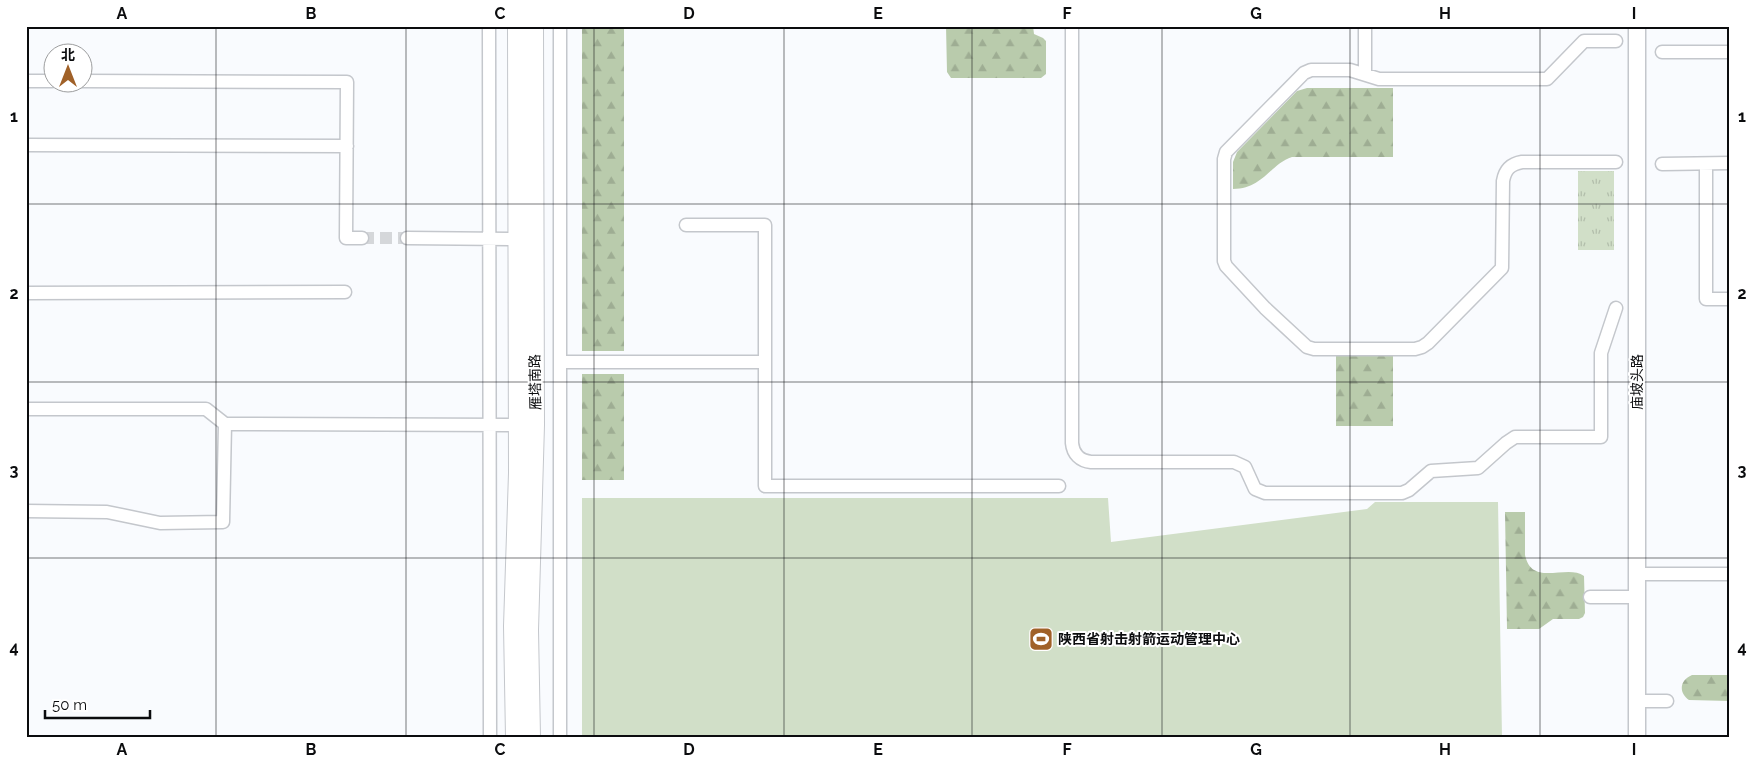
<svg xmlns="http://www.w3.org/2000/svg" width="1756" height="763" viewBox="0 0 1756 763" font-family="Raleway,'Noto Sans SC',sans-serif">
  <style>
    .forest { fill: url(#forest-firs) }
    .park { fill: url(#park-tufts) }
    .pitch { fill: #d1dfc8 }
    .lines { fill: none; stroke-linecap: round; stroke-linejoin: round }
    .minor-tunnel { stroke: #d5d7da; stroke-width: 12; stroke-dasharray: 12 6; stroke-linecap: butt }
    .minor-casing { stroke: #c4c7cc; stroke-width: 15 }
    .tertiary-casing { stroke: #c4c7cc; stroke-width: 19 }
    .secondary-casing { stroke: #c4c7cc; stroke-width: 20 }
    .minor { stroke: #fff; stroke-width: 12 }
    .tertiary { stroke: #fff; stroke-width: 16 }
    .secondary { stroke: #fff; stroke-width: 18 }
    .grid { fill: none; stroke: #0b0c0e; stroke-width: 1; stroke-opacity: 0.55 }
    .labels { text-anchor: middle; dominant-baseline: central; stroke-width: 4; stroke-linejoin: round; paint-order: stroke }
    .street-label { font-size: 14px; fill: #0b0c0e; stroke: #fff }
    .poi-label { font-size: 14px; font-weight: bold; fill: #0b0c0e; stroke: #fff; text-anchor: start }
    .neatline { fill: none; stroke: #0b0c0e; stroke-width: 2 }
    .grid-label { font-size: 16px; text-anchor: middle; font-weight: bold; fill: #0b0c0e }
  </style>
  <defs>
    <pattern id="forest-firs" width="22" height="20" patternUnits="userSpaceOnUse" patternTransform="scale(1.25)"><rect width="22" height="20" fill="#b9cbac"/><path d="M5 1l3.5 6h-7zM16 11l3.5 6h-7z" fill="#9ead93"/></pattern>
    <pattern id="park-tufts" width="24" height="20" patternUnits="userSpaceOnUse" patternTransform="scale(1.25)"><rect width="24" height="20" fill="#d1dfc8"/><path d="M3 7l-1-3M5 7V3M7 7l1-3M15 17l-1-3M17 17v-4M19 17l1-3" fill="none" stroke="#b2beab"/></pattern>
  </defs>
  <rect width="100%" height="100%" fill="#f9fbfe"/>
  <path class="forest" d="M 582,26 L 624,26 L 624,351 L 582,351 Z
    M 946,26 L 1033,26 L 1034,34 L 1043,38 L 1046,41 L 1046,74 L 1041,78 L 951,78 L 947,72 Z
    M 1307,88 L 1393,88 L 1393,157 L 1292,157 C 1269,165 1263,189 1233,189 L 1233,162 L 1237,152 L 1297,91 Z
    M 1336,356 L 1393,356 L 1393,426 L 1336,426 Z
    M 582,374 L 624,374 L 624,480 L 582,480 Z
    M 1505,512 L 1525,512 L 1525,555 C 1532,588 1567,563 1584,576 L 1585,613 L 1583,617 L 1579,619 L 1553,619 L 1539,629 L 1507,629 Z
    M 1692,675 L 1730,675 L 1730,701 L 1689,700 C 1678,692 1680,680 1692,675 Z"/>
  <path class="park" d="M 1578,171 L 1614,171 L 1614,250 L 1578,250 Z"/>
  <path class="pitch" d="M 582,498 L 1108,498 L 1111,542 L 1367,509 L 1375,502 L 1498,502 L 1502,737 L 582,737 Z"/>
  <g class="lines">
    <path class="minor-tunnel" d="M 362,238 L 407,238"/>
    <g class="minor-casing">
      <path id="minor" d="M 489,26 L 490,737
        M 560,26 L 560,737
        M 1072,26 L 1072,443 C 1073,454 1080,461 1091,462 L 1234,462 L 1245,467 L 1255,489 L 1265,493 L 1402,493 L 1409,490 L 1431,471 L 1478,468 L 1506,443 L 1515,437 L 1601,437 L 1601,353 L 1616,308
        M 1365,26 L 1365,74
        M 1616,41 L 1584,41 L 1547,79 L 1379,79 L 1350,70 L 1311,70 L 1304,73 L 1226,152 L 1224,159 L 1224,261 L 1226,266 L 1265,308 L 1307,347 L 1314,349 L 1415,349 L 1422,347 L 1428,343 L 1502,268 L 1503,181 C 1505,170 1510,164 1522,162 L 1616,162
        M 1662,52 L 1730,52
        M 26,81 L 52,81
        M 82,81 L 347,82 L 346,238 L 362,238
        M 26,145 L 347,146
        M 1662,164 L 1730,163
        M 1706,164 L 1706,299 L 1730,299
        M 686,225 L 765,225 L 765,486 L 1059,486
        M 407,238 L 517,239
        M 26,293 L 345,292
        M 560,362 L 765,362
        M 26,409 L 206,409 L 225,424 L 525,425
        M 26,511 L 107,512 L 160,523 L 223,522 L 225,424
        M 1637,574 L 1730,574
        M 1590,597 L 1637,597
        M 1637,701 L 1667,701"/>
    </g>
    <g class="tertiary-casing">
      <path id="tertiary" d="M 1637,26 L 1637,737"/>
    </g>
    <g class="secondary-casing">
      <path id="secondary" d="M 515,737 L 513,626 L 518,473 L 517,26
        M 531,737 L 529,630 L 535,425 L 534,26"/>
    </g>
    <use href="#minor" class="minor"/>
    <use href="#tertiary" class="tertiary"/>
    <use href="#secondary" class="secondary"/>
  </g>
  <path class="grid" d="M 216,26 L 216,737M 406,26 L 406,737M 594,26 L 594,737M 784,26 L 784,737M 972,26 L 972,737M 1162,26 L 1162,737M 1350,26 L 1350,737M 1540,26 L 1540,737M 26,204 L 1730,204M 26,382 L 1730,382M 26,558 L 1730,558"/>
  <defs>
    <g id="stadium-square" transform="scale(1.25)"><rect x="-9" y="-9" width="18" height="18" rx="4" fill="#a06128" stroke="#fff"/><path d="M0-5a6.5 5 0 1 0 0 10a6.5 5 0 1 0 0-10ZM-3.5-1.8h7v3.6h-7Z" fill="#fff"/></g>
  </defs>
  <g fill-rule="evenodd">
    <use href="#stadium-square" x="1041" y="639"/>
  </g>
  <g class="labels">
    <g class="street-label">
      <text transform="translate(535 382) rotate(-91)">雁塔南路</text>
      <text transform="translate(1637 382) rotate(-90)">庙坡头路</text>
    </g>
    <g class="poi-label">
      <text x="1058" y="639">陕西省射击射箭运动管理中心</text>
    </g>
  </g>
  <rect width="1756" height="763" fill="none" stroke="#ffffff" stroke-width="55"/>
  <g transform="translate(68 68)"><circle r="24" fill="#ffffff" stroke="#9d9e9f"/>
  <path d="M0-4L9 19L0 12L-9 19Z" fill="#a06128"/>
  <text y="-8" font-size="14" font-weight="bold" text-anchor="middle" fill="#0b0c0e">北</text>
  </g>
  <path d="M45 710v8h105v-8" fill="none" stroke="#0b0c0e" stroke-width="2.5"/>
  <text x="52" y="710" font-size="15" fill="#0b0c0e" stroke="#ffffff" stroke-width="4" paint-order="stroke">50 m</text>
  <rect x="28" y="28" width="1700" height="708" class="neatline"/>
  <g class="grid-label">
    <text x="122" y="19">A</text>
    <text x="311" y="19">B</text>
    <text x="500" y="19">C</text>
    <text x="689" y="19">D</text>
    <text x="878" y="19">E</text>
    <text x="1067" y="19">F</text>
    <text x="1256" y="19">G</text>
    <text x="1445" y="19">H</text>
    <text x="1634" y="19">I</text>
    <text x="14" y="122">1</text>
    <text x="1742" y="122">1</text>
    <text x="14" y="299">2</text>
    <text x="1742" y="299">2</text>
    <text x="14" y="476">3</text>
    <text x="1742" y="476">3</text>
    <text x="14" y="653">4</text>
    <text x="1742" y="653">4</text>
    <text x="122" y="755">A</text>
    <text x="311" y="755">B</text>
    <text x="500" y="755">C</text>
    <text x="689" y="755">D</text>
    <text x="878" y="755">E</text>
    <text x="1067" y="755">F</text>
    <text x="1256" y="755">G</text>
    <text x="1445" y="755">H</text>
    <text x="1634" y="755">I</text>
  </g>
</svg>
